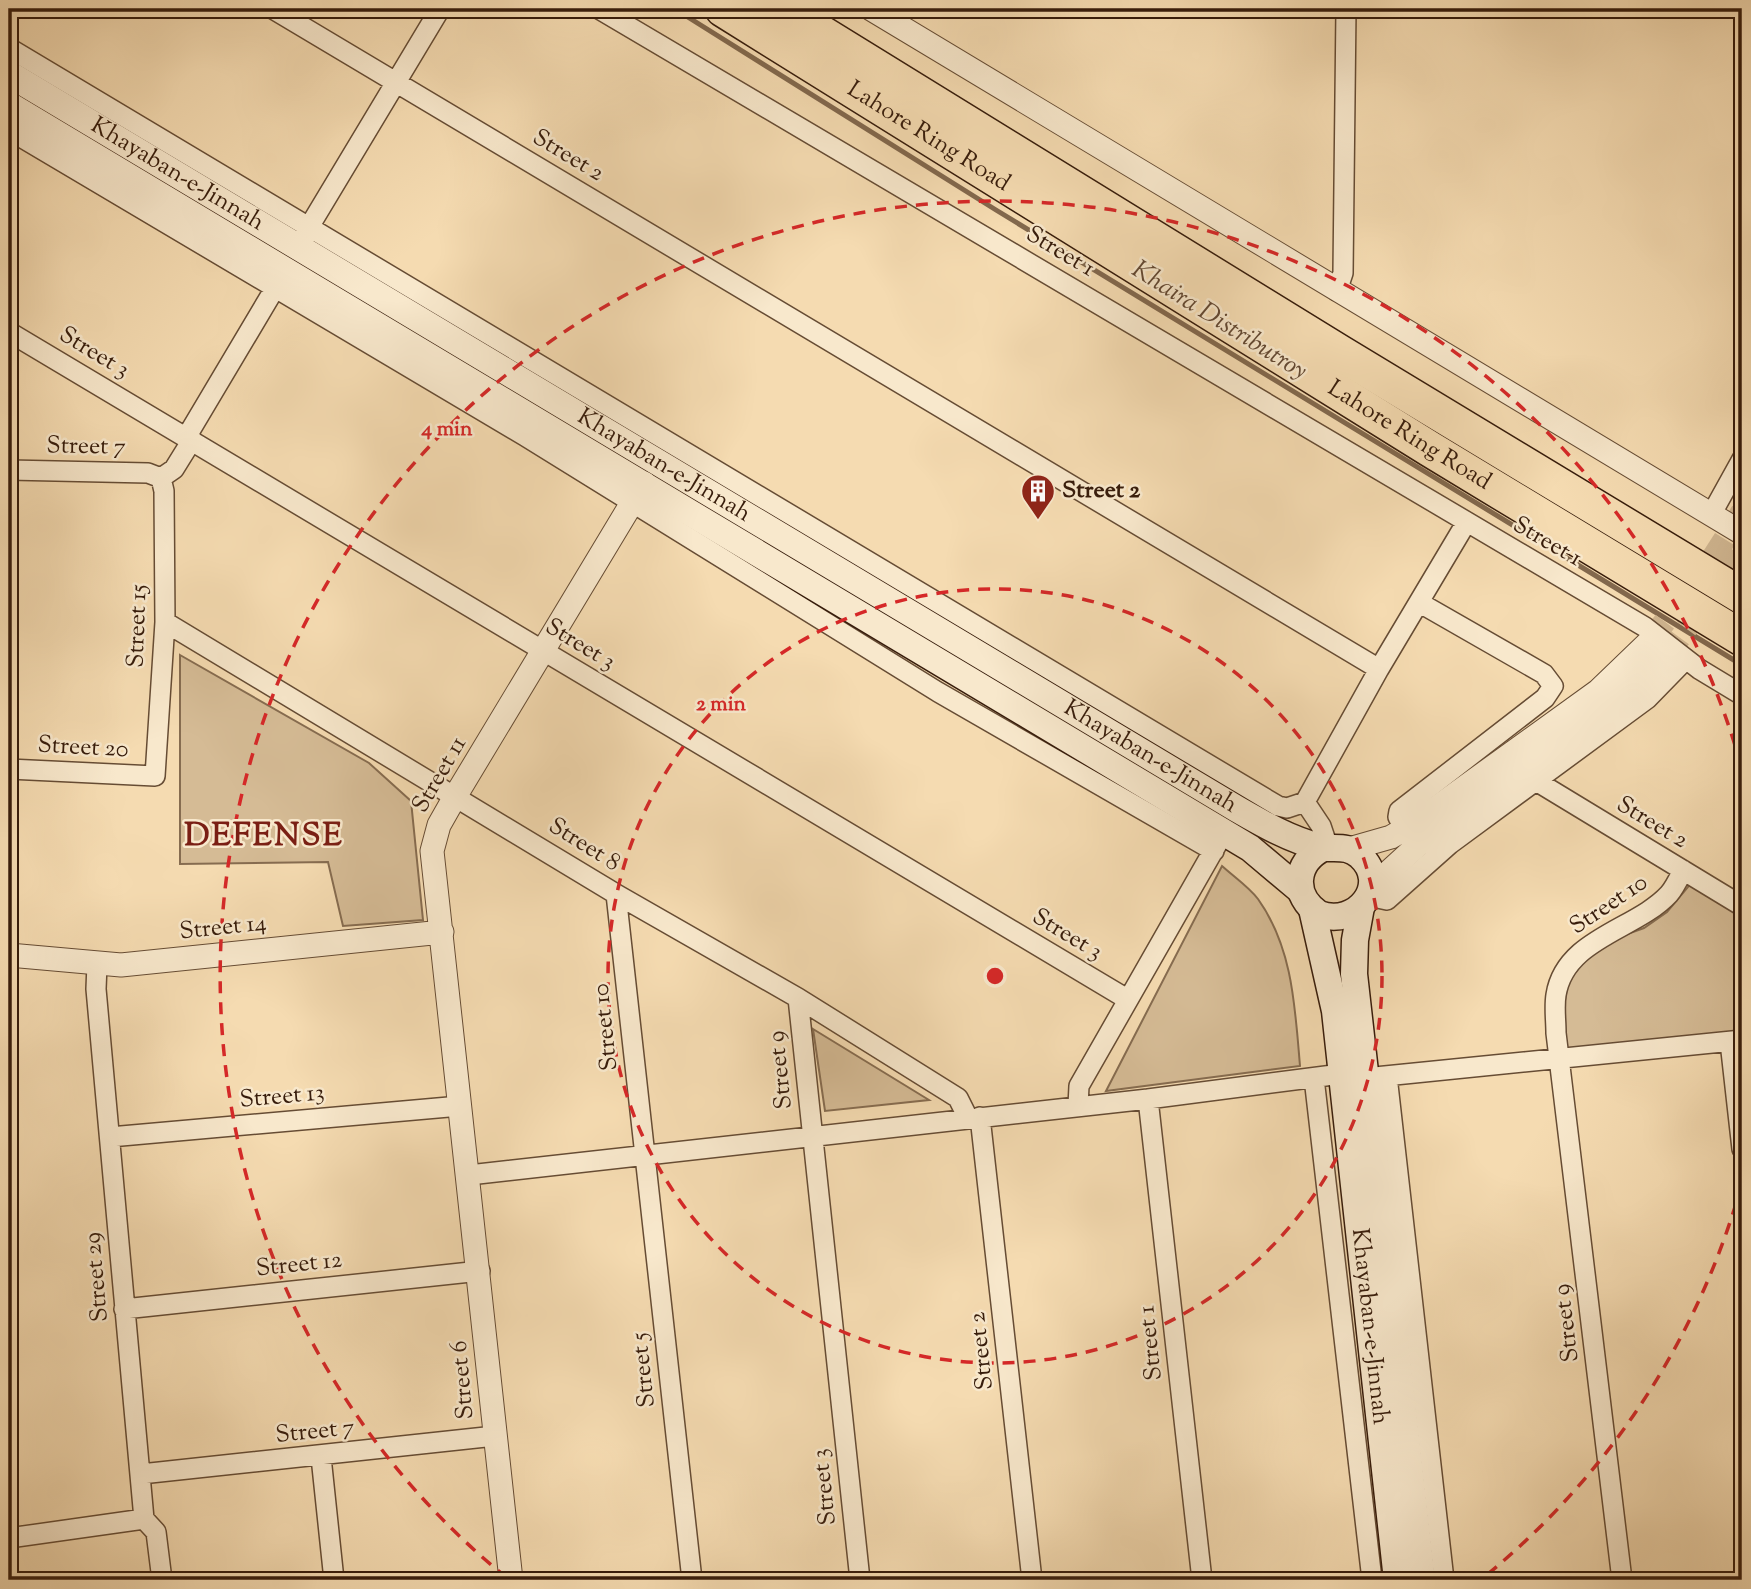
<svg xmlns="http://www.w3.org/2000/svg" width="1751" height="1589" viewBox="0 0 1751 1589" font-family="'Sorts Mill Goudy',serif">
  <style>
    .green { fill: #d5bb95; stroke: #866c50; stroke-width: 2 }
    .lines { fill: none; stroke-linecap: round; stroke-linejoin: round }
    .stream { stroke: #82684d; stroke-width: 5 }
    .tertiary-tunnel { stroke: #cfb590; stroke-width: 23; stroke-dasharray: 23 11; stroke-linecap: butt }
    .minor-casing { stroke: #664c34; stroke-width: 22 }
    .tertiary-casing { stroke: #664c34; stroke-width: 25 }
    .secondary-casing { stroke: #371c0b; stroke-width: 29 }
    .motorway-casing { stroke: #371c0b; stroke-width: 38 }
    .minor { stroke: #f8e8cc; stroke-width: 19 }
    .tertiary { stroke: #f8e8cc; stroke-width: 23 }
    .secondary { stroke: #f8e8cc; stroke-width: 26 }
    .motorway { stroke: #f5dbb1; stroke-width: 35 }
    .ring { fill: none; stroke: #d62828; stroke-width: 3.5; stroke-dasharray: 12 9 }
    .labels { text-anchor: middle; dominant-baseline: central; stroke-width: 5; stroke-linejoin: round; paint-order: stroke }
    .street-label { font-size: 24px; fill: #371c0b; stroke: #f8e8cc }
    .poi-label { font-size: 24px; font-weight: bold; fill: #371c0b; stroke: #f8e8cc; text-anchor: start }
    .water-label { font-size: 26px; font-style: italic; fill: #634832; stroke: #f8e8cc }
    .district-label { font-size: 32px; font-weight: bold; letter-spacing: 2px; fill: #7a1f14; stroke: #f8e8cc }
    .centre { fill: #d62828; stroke: #f8e8cc; stroke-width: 3.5 }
    .ring-label { font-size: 21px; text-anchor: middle; font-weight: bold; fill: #d62828; stroke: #f8e8cc; stroke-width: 5; stroke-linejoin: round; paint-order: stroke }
  </style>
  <rect width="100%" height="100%" fill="#f5dbb1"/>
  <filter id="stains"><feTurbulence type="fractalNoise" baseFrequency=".00286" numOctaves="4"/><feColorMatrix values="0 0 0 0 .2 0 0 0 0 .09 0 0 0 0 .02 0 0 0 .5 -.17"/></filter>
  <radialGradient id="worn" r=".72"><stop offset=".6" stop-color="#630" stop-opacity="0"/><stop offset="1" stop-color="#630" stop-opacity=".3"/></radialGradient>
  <path class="green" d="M 180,655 L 369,763 L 411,801 L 423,920 L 343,926 L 328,862 L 180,864 Z
    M 1222,866 C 1233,876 1249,887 1258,899 C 1293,948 1295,1008 1300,1066 L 1106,1091 Z
    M 1692,882 L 1742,913 L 1742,1033 L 1566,1050 L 1564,1006 L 1568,982 L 1581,959 L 1616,938 L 1644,928 L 1667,912 Z
    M 813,1029 L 929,1100 L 825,1111 Z"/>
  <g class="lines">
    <path class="stream" d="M 675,9 L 996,210 L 1742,665"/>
    <path class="tertiary-tunnel" d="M 1651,640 L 1714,556 L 1742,512
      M 1666,656 L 1742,552"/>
    <g class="minor-casing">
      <path id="minor" d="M 273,9 L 1379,669
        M 599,9 L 1645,627 L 1699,669 L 1742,695
        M 9,48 L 1278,806 L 1287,808 L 1305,802
        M 9,130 L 525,436 L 938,692 L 1214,851
        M 303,237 L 440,9
        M 1337,291 L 1343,273 L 1346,9
        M 9,332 L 1127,999
        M 187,436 L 281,278
        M 9,470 L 148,473 L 161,478
        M 161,478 L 174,469 L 192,440
        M 1711,515 L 1742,459
        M 165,622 L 616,894 L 798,998 L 958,1098 L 968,1118
        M 9,769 L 155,776 L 165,622 L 164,491 L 161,478
        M 1536,781 L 1742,906
        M 1405,829 L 1398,817 L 1399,811 L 1545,698 L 1553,686 L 1544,674 L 1420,603
        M 1328,847 L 1321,826 L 1305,802 L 1379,669 L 1466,523
        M 616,894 L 692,1580
        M 1368,896 L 1387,900 L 1450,844 L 1647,699 L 1686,659
        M 97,964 L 96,989 L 144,1519 L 156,1532 L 162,1580
        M 798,998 L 860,1580
        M 1730,1042 L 1742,1149
        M 1387,1076 L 1444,1580
        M 1375,1077 L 1742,1040
        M 1314,1078 L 1372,1580
        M 1148,1099 L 1202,1580
        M 1078,1106 L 1079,1086 L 1220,839
        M 980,1117 L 1032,1580
        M 110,1137 L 460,1106
        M 469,1175 L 1148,1099 L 1341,1074
        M 124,1309 L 480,1271
        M 321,1457 L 334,1580
        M 141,1474 L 495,1436
        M 9,1538 L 144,1519
        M 1622,1580 L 1556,1033 C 1556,1020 1554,1007 1556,995 C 1565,938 1636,930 1669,894 C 1675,887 1679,878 1683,870"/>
    </g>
    <g class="tertiary-casing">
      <path id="tertiary" d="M 871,9 L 1742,533
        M 1349,849 L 1391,837 L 1415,823 L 1598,691 L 1651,640
        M 1371,888 L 1418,845 L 1604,713 L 1666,656
        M 9,955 L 121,965 L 442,932
        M 511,1580 L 432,851 L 439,825 L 456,795 L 644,483"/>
    </g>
    <g class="secondary-casing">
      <g id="secondary">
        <path id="s1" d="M 9,74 L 1237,809 C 1263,824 1291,840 1320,847 C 1335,850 1346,844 1360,856 C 1391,884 1357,928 1319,914 C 1292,896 1294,863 1323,848"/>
        <path d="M 9,105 L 1250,848 L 1300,890"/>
        <path d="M 1361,907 L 1355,940 L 1354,974 L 1422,1580"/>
        <path id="s2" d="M 1312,909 L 1335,1011 L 1397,1580"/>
      </g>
    </g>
    <g class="motorway-casing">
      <g id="motorway">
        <path id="s3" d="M 723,9 L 1430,449 L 1742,638"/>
        <path d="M 782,9 L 1340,353 L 1742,596"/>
      </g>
    </g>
    <use href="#minor" class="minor"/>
    <use href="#tertiary" class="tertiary"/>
    <use href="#secondary" class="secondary"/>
    <use href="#motorway" class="motorway"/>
  </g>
  <g class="ring">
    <circle cx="995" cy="976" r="387"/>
    <path d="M1742 1183A775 775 0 0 1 1483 1578M507 1578A775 775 0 1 1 1742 769"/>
  </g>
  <defs>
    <g id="building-pin" transform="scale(1.75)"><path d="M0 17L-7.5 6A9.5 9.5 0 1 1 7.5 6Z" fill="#8f2418" stroke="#f8e8cc"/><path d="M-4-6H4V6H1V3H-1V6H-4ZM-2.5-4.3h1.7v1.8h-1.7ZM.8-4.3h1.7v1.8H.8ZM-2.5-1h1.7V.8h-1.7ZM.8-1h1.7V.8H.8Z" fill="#fff"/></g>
  </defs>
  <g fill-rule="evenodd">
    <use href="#building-pin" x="1038" y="491"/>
  </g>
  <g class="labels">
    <g class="street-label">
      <text stroke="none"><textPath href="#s3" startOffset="242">Lahore Ring Road</textPath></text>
      <text transform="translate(568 156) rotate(31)">Street 2</text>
      <text stroke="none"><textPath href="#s1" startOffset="196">Khayaban-e-Jinnah</textPath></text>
      <text transform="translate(1060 252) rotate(31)">Street 1</text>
      <text transform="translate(94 353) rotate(31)">Street 3</text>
      <text stroke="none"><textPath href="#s3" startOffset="808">Lahore Ring Road</textPath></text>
      <text transform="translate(86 447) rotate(1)">Street 7</text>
      <text stroke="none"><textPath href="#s1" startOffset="763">Khayaban-e-Jinnah</textPath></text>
      <text transform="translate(1547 542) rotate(30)">Street 1</text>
      <text transform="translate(138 626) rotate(-88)">Street 15</text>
      <text transform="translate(580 645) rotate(31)">Street 3</text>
      <text transform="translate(83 748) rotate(3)">Street 20</text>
      <text stroke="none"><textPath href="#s1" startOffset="1330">Khayaban-e-Jinnah</textPath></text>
      <text transform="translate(440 775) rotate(-60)">Street 11</text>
      <text transform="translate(1652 823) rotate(31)">Street 2</text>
      <text transform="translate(584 845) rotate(32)">Street 8</text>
      <text transform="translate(1609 905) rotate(-34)">Street 10</text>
      <text transform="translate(223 928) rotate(-6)">Street 14</text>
      <text transform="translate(1067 935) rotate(31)">Street 3</text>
      <text transform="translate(606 1027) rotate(-96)">Street 10</text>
      <text transform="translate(781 1070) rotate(-96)">Street 9</text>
      <text transform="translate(282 1097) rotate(-5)">Street 13</text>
      <text transform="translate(299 1265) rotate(-6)">Street 12</text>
      <text transform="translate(97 1277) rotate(-95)">Street 29</text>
      <text transform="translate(1567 1323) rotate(-97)">Street 9</text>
      <text stroke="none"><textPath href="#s2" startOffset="422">Khayaban-e-Jinnah</textPath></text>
      <text transform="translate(1151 1343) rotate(-96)">Street 1</text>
      <text transform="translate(982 1351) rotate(-96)">Street 2</text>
      <text transform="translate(644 1370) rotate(-96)">Street 5</text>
      <text transform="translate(463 1380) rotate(-95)">Street 6</text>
      <text transform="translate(315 1432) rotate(-6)">Street 7</text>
      <text transform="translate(825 1487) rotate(-96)">Street 3</text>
    </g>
    <g class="poi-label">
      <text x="1062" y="491">Street 2</text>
    </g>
    <g class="water-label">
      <text transform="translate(1219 321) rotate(32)">Khaira Distributroy</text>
    </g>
    <g class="district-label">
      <text x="264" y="837">DEFENSE</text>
    </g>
  </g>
  <circle cx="995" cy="976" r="10" class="centre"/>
  <g class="ring-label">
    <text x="447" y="435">4 min</text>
    <text x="721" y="710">2 min</text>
  </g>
  <rect width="1751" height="1589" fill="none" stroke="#f5dbb1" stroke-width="35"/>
  <rect x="10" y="10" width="1730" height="1568" fill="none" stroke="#371c0b" stroke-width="3.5"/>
  <rect x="18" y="18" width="1716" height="1554" fill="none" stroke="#371c0b" stroke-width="2"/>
  <rect width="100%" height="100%" filter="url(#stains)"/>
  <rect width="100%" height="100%" fill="url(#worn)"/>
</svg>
